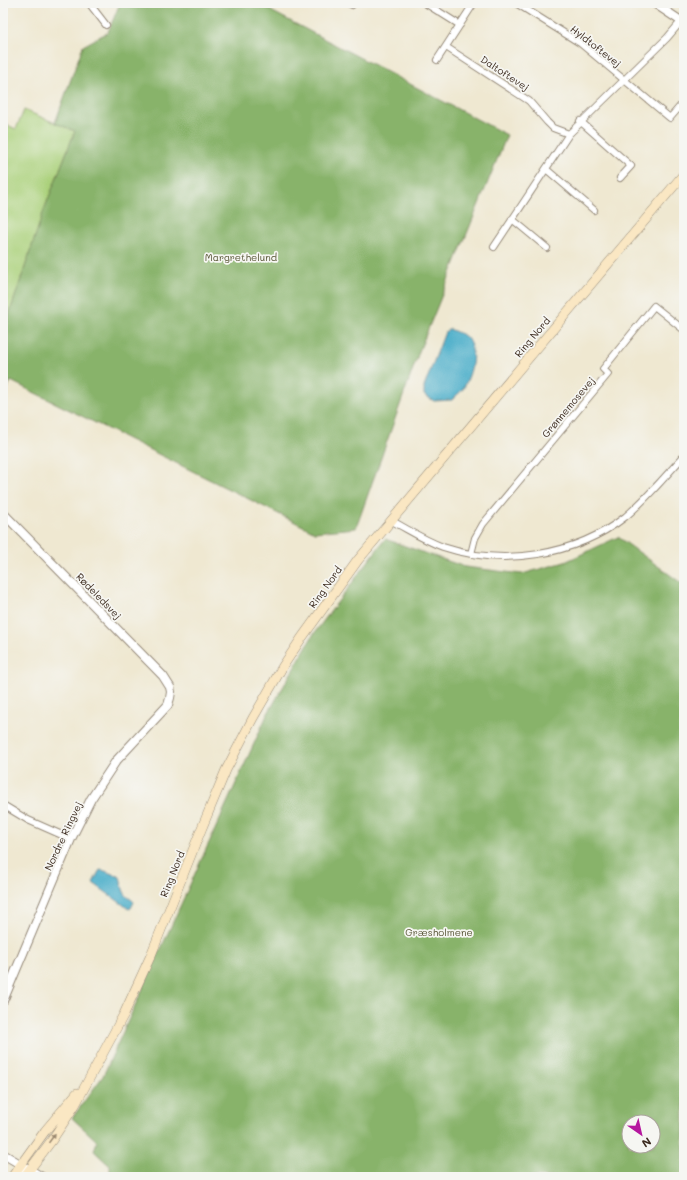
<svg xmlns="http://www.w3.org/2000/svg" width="687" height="1180" viewBox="0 0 687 1180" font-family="Mali,sans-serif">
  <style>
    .green { fill: #abd17b; stroke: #737e4c }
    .forest { fill: #88b36b; stroke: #626e44; fill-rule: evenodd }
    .water { fill: #4aadc9; stroke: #426c74 }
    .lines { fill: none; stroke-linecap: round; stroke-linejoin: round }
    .minor-casing { stroke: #958978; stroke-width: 8 }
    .tertiary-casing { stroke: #958978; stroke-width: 10 }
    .secondary-casing { stroke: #958978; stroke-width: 10 }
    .minor { stroke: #fff; stroke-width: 6 }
    .tertiary { stroke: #fff; stroke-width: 8 }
    .secondary { stroke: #fae7c3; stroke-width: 9 }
    .oneway { fill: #9a8870 }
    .labels { text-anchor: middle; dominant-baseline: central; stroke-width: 3.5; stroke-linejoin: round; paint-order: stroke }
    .street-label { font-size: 10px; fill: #3b2a1e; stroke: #f6f6f2 }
    .park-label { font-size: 10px; fill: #575435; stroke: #f6f6f2 }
  </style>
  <rect width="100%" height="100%" fill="#f6f6f2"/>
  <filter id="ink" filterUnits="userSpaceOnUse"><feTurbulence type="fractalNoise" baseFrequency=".025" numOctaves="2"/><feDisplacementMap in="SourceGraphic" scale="8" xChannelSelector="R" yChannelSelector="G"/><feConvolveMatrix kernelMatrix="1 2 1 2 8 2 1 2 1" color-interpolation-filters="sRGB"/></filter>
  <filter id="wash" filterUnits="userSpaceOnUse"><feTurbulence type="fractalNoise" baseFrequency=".012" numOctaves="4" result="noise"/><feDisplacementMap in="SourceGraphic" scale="16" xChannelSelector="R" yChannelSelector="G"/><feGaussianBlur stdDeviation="0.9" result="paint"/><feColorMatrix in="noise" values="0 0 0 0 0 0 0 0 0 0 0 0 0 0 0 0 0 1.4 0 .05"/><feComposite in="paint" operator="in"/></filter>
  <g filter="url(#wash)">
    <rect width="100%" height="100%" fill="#efe8d1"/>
    <path class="green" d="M 24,110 L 75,131 L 44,210 L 3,333 L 3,123 L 16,129 Z"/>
    <path class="forest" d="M 120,3 L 263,3 L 273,12 L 507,135 L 420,349 L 356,528 L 315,532 L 11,381 L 3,396 L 3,333 L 44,210 L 75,131 L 55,123 L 83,46 L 108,32 Z
      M 618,537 L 684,585 L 684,1177 L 110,1177 L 110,1166 L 94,1151 L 97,1141 L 72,1118 L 103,1076 L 267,715 L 313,635 L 385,539 L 465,567 L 522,574 L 565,562 ZM 629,1122 L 653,1122 L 653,1146 L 629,1146 Z"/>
    <path class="water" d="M 450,329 C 455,332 464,334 467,338 C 478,353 471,374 463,389 C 460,393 455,396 452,400 L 434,401 L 424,395 L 424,387 L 445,332 Z
      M 100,870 L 105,871 L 120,877 C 122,883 122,890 126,895 C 128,898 132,899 134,902 L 131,908 L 129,909 L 93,883 L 98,873 Z"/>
  </g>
  <g filter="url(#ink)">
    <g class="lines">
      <g class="minor-casing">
        <path id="minor" d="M 89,3 L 106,25
          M 348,3 L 352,5
          M 425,3 L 460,25
          M 516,3 L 580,43 L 670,118 L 682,104
          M 446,47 L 529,101 L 547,122 L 553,128 L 569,134
          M 437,60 L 474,3
          M 580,121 L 631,166 L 620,178
          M 546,169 L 594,210
          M 512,219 L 547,248
          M 494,247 L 569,134 L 667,38 L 684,18
          M 392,521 C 409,530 424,540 443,547 C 503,567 575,556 625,517 C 647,499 665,476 684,456
          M 471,554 L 475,538 L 483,524 L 608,374 L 603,369 L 654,306 L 684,330
          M 3,805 L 28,820 L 71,839
          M 3,976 L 12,980"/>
      </g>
      <g class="tertiary-casing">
        <path id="tertiary" d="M 654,3 L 684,23
          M 3,513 L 163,676 L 170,687 L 171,692 L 170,698 L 168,705 L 116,761 L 91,799 L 71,839 L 3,1001
          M 3,1154 L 42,1177
          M 18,1177 L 21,1172 L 21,1165"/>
      </g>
      <g class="secondary-casing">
        <path id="secondary" d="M 12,1177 L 45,1131 L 77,1093
          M 24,1177 L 52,1140 L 75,1105 L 124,1014 L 151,955 L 201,830 L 226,770 L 253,718 L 283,666 L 301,639 L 358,560 L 684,174"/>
      </g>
      <use href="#minor" class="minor"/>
      <use href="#tertiary" class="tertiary"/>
      <use href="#secondary" class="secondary"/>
    </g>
    <defs><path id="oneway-solid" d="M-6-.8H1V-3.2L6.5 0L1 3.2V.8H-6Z"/></defs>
    <use class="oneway" href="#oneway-solid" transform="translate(52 1138) rotate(-55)"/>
  </g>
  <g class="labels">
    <g class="street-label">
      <text transform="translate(596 46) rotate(38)">Hyldtoftevej</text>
      <text transform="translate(505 73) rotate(33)">Daltoftevej</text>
      <text transform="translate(532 337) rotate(-50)">Ring Nord</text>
      <text transform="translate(568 407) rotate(-50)">Grønnemosevej</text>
      <text transform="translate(325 587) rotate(-54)">Ring Nord</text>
      <text transform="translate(99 596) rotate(46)">Rødeledsvej</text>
      <text transform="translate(63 836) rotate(-65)">Nordre Ringvej</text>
      <text transform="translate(172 874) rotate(-68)">Ring Nord</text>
    </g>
    <g class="park-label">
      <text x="241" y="257">Margrethelund</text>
      <text x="439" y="932">Græsholmene</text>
    </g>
  </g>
  <rect width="687" height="1180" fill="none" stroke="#f6f6f2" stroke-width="16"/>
  <g transform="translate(641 1134) rotate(146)"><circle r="19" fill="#f6f6f2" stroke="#aba49d"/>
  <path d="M0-3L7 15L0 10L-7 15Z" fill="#b5179e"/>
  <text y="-6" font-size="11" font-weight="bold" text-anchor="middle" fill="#3b2a1e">N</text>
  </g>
</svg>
